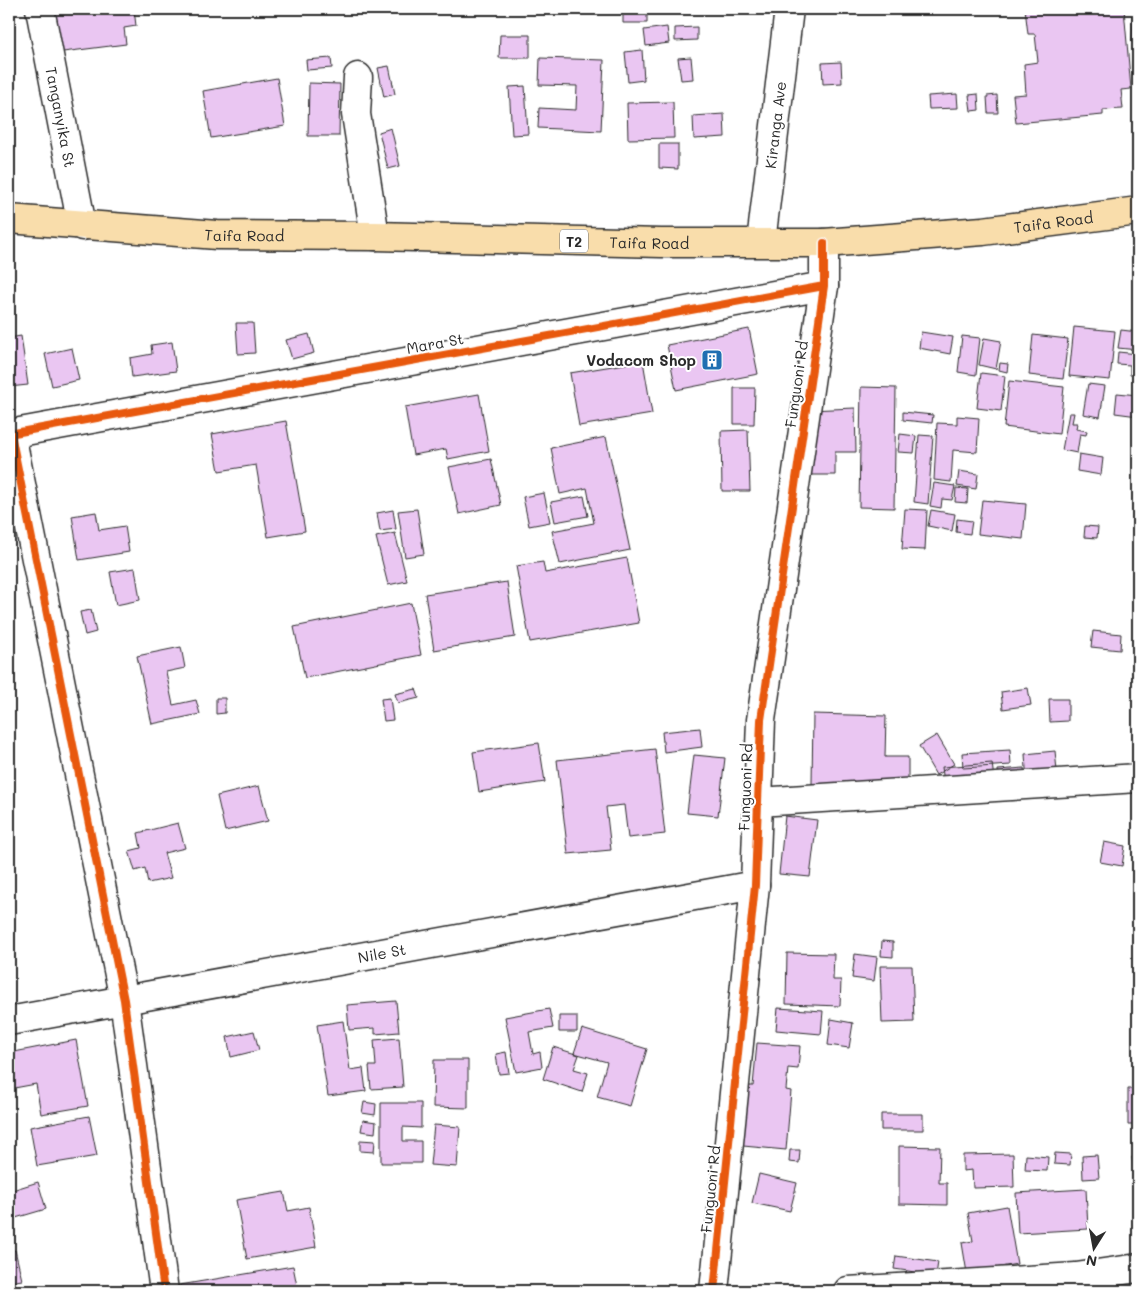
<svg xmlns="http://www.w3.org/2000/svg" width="1147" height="1300" viewBox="0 0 1147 1300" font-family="Mali,sans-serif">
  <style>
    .building { fill: #eac6f2; stroke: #2b2b2b }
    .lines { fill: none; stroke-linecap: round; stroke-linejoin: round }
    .minor-casing { stroke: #2b2b2b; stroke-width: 31 }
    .highway-casing { stroke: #2b2b2b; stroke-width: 31 }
    .minor { stroke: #fff; stroke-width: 28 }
    .highway { stroke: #f9ddab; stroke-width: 28 }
    .cycleway-casing { stroke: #fff; stroke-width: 11 }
    .cycleway { stroke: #e8590c; stroke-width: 8 }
    .labels { text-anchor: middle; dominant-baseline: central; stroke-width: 4; stroke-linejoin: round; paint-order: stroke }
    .shield { fill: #fff; stroke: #6b6b6b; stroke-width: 1 }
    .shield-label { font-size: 14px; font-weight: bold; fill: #2b2b2b }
    .street-label { font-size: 15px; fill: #2b2b2b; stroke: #fff }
    .poi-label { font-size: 15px; font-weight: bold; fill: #2b2b2b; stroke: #fff; text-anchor: end }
  </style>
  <rect width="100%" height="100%" fill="#fff"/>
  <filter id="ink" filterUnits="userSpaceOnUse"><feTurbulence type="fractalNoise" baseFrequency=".02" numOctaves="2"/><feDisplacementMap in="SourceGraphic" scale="10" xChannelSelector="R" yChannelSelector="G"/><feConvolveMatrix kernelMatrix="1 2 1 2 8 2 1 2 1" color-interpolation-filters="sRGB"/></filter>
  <g filter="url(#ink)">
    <path class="building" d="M 49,9 L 134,9 L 136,26 L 124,28 L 126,44 L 55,53 Z
      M 623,9 L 647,9 L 647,23 L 623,23 Z
      M 1025,9 L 1124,9 L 1131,89 L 1121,90 L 1123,109 L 1103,110 L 1103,115 L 1016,123 L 1013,95 L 1026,94 L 1024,64 L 1038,62 L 1035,34 L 1028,34 Z
      M 1133,16 L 1138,16 L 1138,42 L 1132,42 Z
      M 667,27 L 669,43 L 646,46 L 644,30 Z
      M 697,27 L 697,40 L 675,41 L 675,28 Z
      M 500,35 L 530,35 L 530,58 L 499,58 Z
      M 642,50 L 644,80 L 628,82 L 625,52 Z
      M 691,57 L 693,79 L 681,80 L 678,58 Z
      M 331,58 L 332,68 L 307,70 L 306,60 Z
      M 540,58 L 604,60 L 601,131 L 538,128 L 539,108 L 576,110 L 577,86 L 539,85 Z
      M 841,62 L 842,83 L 823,84 L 822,63 Z
      M 389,66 L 395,94 L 384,97 L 378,68 Z
      M 277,78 L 285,126 L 211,138 L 203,91 Z
      M 309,83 L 340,84 L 339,136 L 308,136 Z
      M 525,86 L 528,134 L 512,135 L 509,87 Z
      M 957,94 L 958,108 L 929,109 L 928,96 Z
      M 978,94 L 979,110 L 971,111 L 969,95 Z
      M 997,95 L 998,113 L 988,113 L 987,96 Z
      M 673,102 L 674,138 L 628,139 L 627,103 Z
      M 724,114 L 725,137 L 694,139 L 693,116 Z
      M 391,128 L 400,166 L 388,169 L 379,132 Z
      M 659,144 L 678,144 L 678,169 L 659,168 Z
      M 236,323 L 253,323 L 255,353 L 238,354 Z
      M 1074,327 L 1115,331 L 1110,380 L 1069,376 Z
      M 749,329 L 758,374 L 676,390 L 667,345 Z
      M 1121,330 L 1138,332 L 1138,350 L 1118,348 Z
      M 921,332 L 953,337 L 950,354 L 919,348 Z
      M 309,334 L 314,353 L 292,359 L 286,340 Z
      M 1033,335 L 1068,339 L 1063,379 L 1029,375 Z
      M 21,336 L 28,385 L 9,387 L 9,338 Z
      M 962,336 L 980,338 L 976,375 L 958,372 Z
      M 984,338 L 1001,341 L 996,369 L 979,365 Z
      M 172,342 L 176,371 L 132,377 L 130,358 L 152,354 L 151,345 Z
      M 72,348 L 79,380 L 52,386 L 45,354 Z
      M 1118,352 L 1138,354 L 1138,375 L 1130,375 L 1130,365 L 1117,364 Z
      M 643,361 L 652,414 L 579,426 L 570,373 Z
      M 1000,363 L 1008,364 L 1007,372 L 999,370 Z
      M 981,373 L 1005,376 L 1001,411 L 977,408 Z
      M 1009,381 L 1064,387 L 1059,434 L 1004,427 Z
      M 1088,384 L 1105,386 L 1100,417 L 1083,414 Z
      M 861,387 L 896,388 L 894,508 L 859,507 Z
      M 734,388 L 755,388 L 754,424 L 734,424 Z
      M 1117,393 L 1138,395 L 1138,416 L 1115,413 Z
      M 479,394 L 489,451 L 448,459 L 446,449 L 413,455 L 405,407 Z
      M 855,408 L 856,452 L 835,452 L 835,475 L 810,475 L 809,410 Z
      M 903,412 L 933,415 L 932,423 L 903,420 Z
      M 1069,413 L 1074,413 L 1072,423 L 1077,423 L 1076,429 L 1087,431 L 1086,435 L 1080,434 L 1077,453 L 1062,450 Z
      M 957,416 L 979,418 L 977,452 L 953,450 L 951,482 L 934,480 L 937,423 L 957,424 Z
      M 286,421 L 305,531 L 268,537 L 256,465 L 219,471 L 212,434 Z
      M 748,430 L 750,491 L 722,491 L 721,431 Z
      M 900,434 L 916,436 L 914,453 L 898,452 Z
      M 919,435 L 933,436 L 928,504 L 914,502 Z
      M 606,437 L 630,550 L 560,564 L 552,531 L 594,523 L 587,488 L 560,494 L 551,448 Z
      M 1079,454 L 1103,458 L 1101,475 L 1077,471 Z
      M 491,459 L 501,505 L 459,514 L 449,467 Z
      M 959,471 L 978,474 L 976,489 L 957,486 Z
      M 934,483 L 955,486 L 952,500 L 942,499 L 941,508 L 930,506 Z
      M 956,488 L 968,489 L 967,503 L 955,502 Z
      M 544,493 L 550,522 L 529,526 L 523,497 Z
      M 584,496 L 588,516 L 555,522 L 551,502 Z
      M 982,500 L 1026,504 L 1023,539 L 978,534 Z
      M 417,509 L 424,554 L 405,557 L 398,511 Z
      M 905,509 L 927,510 L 925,550 L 902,549 Z
      M 393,510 L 396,529 L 380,531 L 377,513 Z
      M 931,510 L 955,514 L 952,531 L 928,526 Z
      M 96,512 L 99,530 L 125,526 L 129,552 L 79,560 L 72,516 Z
      M 957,519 L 972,521 L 970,534 L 956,532 Z
      M 1085,526 L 1098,527 L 1097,538 L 1084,537 Z
      M 395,533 L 407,581 L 388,585 L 376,537 Z
      M 627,558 L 639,623 L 530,642 L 516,566 L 543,562 L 545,573 Z
      M 135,568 L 140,600 L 116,605 L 110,572 Z
      M 507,582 L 515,637 L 434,650 L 425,594 Z
      M 411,603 L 421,655 L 305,678 L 294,627 Z
      M 91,610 L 96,632 L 85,635 L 80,612 Z
      M 1093,631 L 1121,634 L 1120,650 L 1091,647 Z
      M 181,647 L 185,668 L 166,672 L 173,705 L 196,700 L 200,714 L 152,724 L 137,656 Z
      M 1028,688 L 1031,705 L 1003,709 L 1001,692 Z
      M 416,689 L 419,698 L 398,703 L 395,694 Z
      M 216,698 L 225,698 L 225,713 L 216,714 Z
      M 390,698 L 393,720 L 384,721 L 381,699 Z
      M 1049,699 L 1068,699 L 1068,721 L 1050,722 Z
      M 813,714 L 886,716 L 885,757 L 908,757 L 908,787 L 812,784 Z
      M 700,728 L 702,747 L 664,752 L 662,732 Z
      M 937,735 L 954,764 L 936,775 L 919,746 Z
      M 539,743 L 545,782 L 479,792 L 473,752 Z
      M 655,749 L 665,834 L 628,838 L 624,805 L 606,807 L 611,850 L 568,854 L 557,760 Z
      M 1010,750 L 1011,765 L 963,768 L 962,753 Z
      M 1055,751 L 1058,780 L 1027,783 L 1025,754 Z
      M 694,755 L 725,758 L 718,816 L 687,813 Z
      M 992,763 L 994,779 L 944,783 L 942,767 Z
      M 1024,768 L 1025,783 L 999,785 L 998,770 Z
      M 259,786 L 268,821 L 225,831 L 217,796 Z
      M 785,816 L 817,820 L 810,877 L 779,874 Z
      M 178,823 L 185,848 L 164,853 L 171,878 L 148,883 L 145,868 L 135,871 L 129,851 L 141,848 L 138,833 Z
      M 1104,842 L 1125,846 L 1122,866 L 1100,862 Z
      M 882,941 L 893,942 L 893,957 L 881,956 Z
      M 787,953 L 834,954 L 833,980 L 841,980 L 840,1006 L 786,1004 Z
      M 855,954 L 877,957 L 874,981 L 852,978 Z
      M 880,966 L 912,966 L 914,1022 L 882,1023 Z
      M 396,1001 L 399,1032 L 375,1034 L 375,1028 L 349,1030 L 347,1005 Z
      M 778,1008 L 823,1011 L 821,1034 L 776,1030 Z
      M 549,1009 L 553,1028 L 529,1032 L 533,1054 L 540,1052 L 542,1067 L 516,1072 L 505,1017 Z
      M 559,1016 L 577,1016 L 577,1032 L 559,1032 Z
      M 831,1019 L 853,1023 L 849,1048 L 828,1045 Z
      M 343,1021 L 350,1070 L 363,1068 L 366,1091 L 328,1096 L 317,1025 Z
      M 582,1029 L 647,1049 L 630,1106 L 597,1097 L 607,1062 L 574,1053 Z
      M 254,1031 L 259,1050 L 231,1057 L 227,1037 Z
      M 399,1038 L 403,1087 L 371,1089 L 369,1066 L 376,1066 L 374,1040 Z
      M 76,1040 L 88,1106 L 41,1114 L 36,1084 L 9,1089 L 9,1053 Z
      M 757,1043 L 800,1046 L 798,1069 L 788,1068 L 786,1090 L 791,1091 L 786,1150 L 743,1146 L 748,1086 L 753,1086 Z
      M 553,1047 L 579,1055 L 574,1069 L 588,1073 L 582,1092 L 543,1079 Z
      M 506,1052 L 509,1073 L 499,1074 L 496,1054 Z
      M 434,1060 L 468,1060 L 468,1108 L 433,1107 Z
      M 1128,1089 L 1138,1089 L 1138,1125 L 1128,1125 Z
      M 364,1102 L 376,1104 L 375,1115 L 362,1113 Z
      M 381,1103 L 421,1103 L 421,1128 L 403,1127 L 403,1141 L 421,1141 L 421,1163 L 381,1163 Z
      M 881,1114 L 923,1114 L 923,1130 L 881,1130 Z
      M 89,1116 L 97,1156 L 37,1166 L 30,1127 Z
      M 363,1120 L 376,1122 L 375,1133 L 361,1131 Z
      M 434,1125 L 460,1127 L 457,1167 L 430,1165 Z
      M 360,1140 L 375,1141 L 374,1152 L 360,1151 Z
      M 899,1146 L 940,1147 L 939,1183 L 947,1183 L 947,1205 L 899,1204 Z
      M 790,1150 L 800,1150 L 799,1163 L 789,1162 Z
      M 1055,1153 L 1071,1154 L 1070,1165 L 1054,1164 Z
      M 1013,1154 L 1014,1187 L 973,1188 L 972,1170 L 963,1171 L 963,1155 Z
      M 1026,1155 L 1048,1157 L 1047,1171 L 1025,1170 Z
      M 1097,1155 L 1099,1178 L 1083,1179 L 1082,1156 Z
      M 1138,1156 L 1138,1204 L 1137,1205 L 1132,1157 Z
      M 759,1174 L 797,1183 L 790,1211 L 752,1203 Z
      M 38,1182 L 46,1209 L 12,1219 L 9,1207 L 9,1191 Z
      M 1086,1189 L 1088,1229 L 1018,1233 L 1016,1193 Z
      M 284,1192 L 288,1211 L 309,1207 L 316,1247 L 247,1259 L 236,1200 Z
      M 1007,1206 L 1017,1264 L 967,1273 L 962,1243 L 973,1241 L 968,1213 Z
      M 15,1250 L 22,1280 L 9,1282 L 9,1251 Z
      M 896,1256 L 938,1262 L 936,1275 L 894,1269 Z
      M 293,1266 L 298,1291 L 181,1291 L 180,1285 Z"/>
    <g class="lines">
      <g class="minor-casing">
        <g id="minor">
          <path id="s1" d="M 40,9 L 82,226"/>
          <path d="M 358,77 L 356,114 L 375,236"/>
          <path id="s2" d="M 761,242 L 789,9"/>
          <path d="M 9,434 L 824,286 L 824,243"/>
          <path d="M 11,434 L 124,1000 L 164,1291"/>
          <path d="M 758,802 L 1138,778"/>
          <path id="s3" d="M 9,1021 L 755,885"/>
          <path d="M 714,1291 L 755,885 L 761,720 L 824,286"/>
          <path d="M 848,1291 L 1076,1277 L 1138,1268"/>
        </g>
      </g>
      <g class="highway-casing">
        <g id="highway">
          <path id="s4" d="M 9,219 L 217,235 L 375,236 L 661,243 L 824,243 L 983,231 L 1138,211"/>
        </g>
      </g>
      <use href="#minor" class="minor"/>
      <use href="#highway" class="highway"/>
      <g class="cycleway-casing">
        <path id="cycleway" d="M 9,434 L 824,286 L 824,243
          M 11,434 L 124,1000 L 164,1291
          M 714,1291 L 755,885 L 761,720 L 824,286"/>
      </g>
      <use href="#cycleway" class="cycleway"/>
    </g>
  </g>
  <defs>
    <g id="building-square" transform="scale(1.125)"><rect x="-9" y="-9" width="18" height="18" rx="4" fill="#1f6fb2" stroke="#fff"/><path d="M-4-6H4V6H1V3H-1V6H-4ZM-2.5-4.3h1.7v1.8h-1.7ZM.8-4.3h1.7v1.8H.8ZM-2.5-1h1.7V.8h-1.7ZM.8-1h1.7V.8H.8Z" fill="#fff"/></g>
  </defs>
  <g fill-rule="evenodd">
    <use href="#building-square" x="712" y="360"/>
  </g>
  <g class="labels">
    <rect class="shield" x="560" y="229.5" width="28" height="23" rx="4"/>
    <g class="shield-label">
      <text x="574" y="241">T2</text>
    </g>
    <g class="street-label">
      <text stroke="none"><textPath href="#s1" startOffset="110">Tanganyika St</textPath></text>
      <text stroke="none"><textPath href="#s2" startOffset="118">Kiranga Ave</textPath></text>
      <text stroke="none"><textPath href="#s4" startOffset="1046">Taifa Road</textPath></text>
      <text stroke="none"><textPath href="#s4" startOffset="236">Taifa Road</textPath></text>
      <text stroke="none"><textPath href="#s4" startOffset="641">Taifa Road</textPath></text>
      <text transform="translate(435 343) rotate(-10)">Mara St</text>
      <text transform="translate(796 384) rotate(-82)">Funguoni Rd</text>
      <text transform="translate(745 787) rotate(-88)">Funguoni Rd</text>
      <text stroke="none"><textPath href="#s3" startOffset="379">Nile St</textPath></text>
      <text transform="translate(710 1189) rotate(-84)">Funguoni Rd</text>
    </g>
    <g class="poi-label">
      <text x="696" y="360">Vodacom Shop</text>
    </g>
  </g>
  <rect width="1147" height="1300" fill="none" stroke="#fff" stroke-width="30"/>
  <rect x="15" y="15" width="1117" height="1270" fill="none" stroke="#2b2b2b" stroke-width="2" filter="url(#ink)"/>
  <g transform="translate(1094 1248) rotate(191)" stroke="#ffffff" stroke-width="4" paint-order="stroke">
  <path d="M0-4L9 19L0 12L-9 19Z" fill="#2b2b2b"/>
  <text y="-8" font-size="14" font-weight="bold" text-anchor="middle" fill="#2b2b2b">N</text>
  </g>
</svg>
